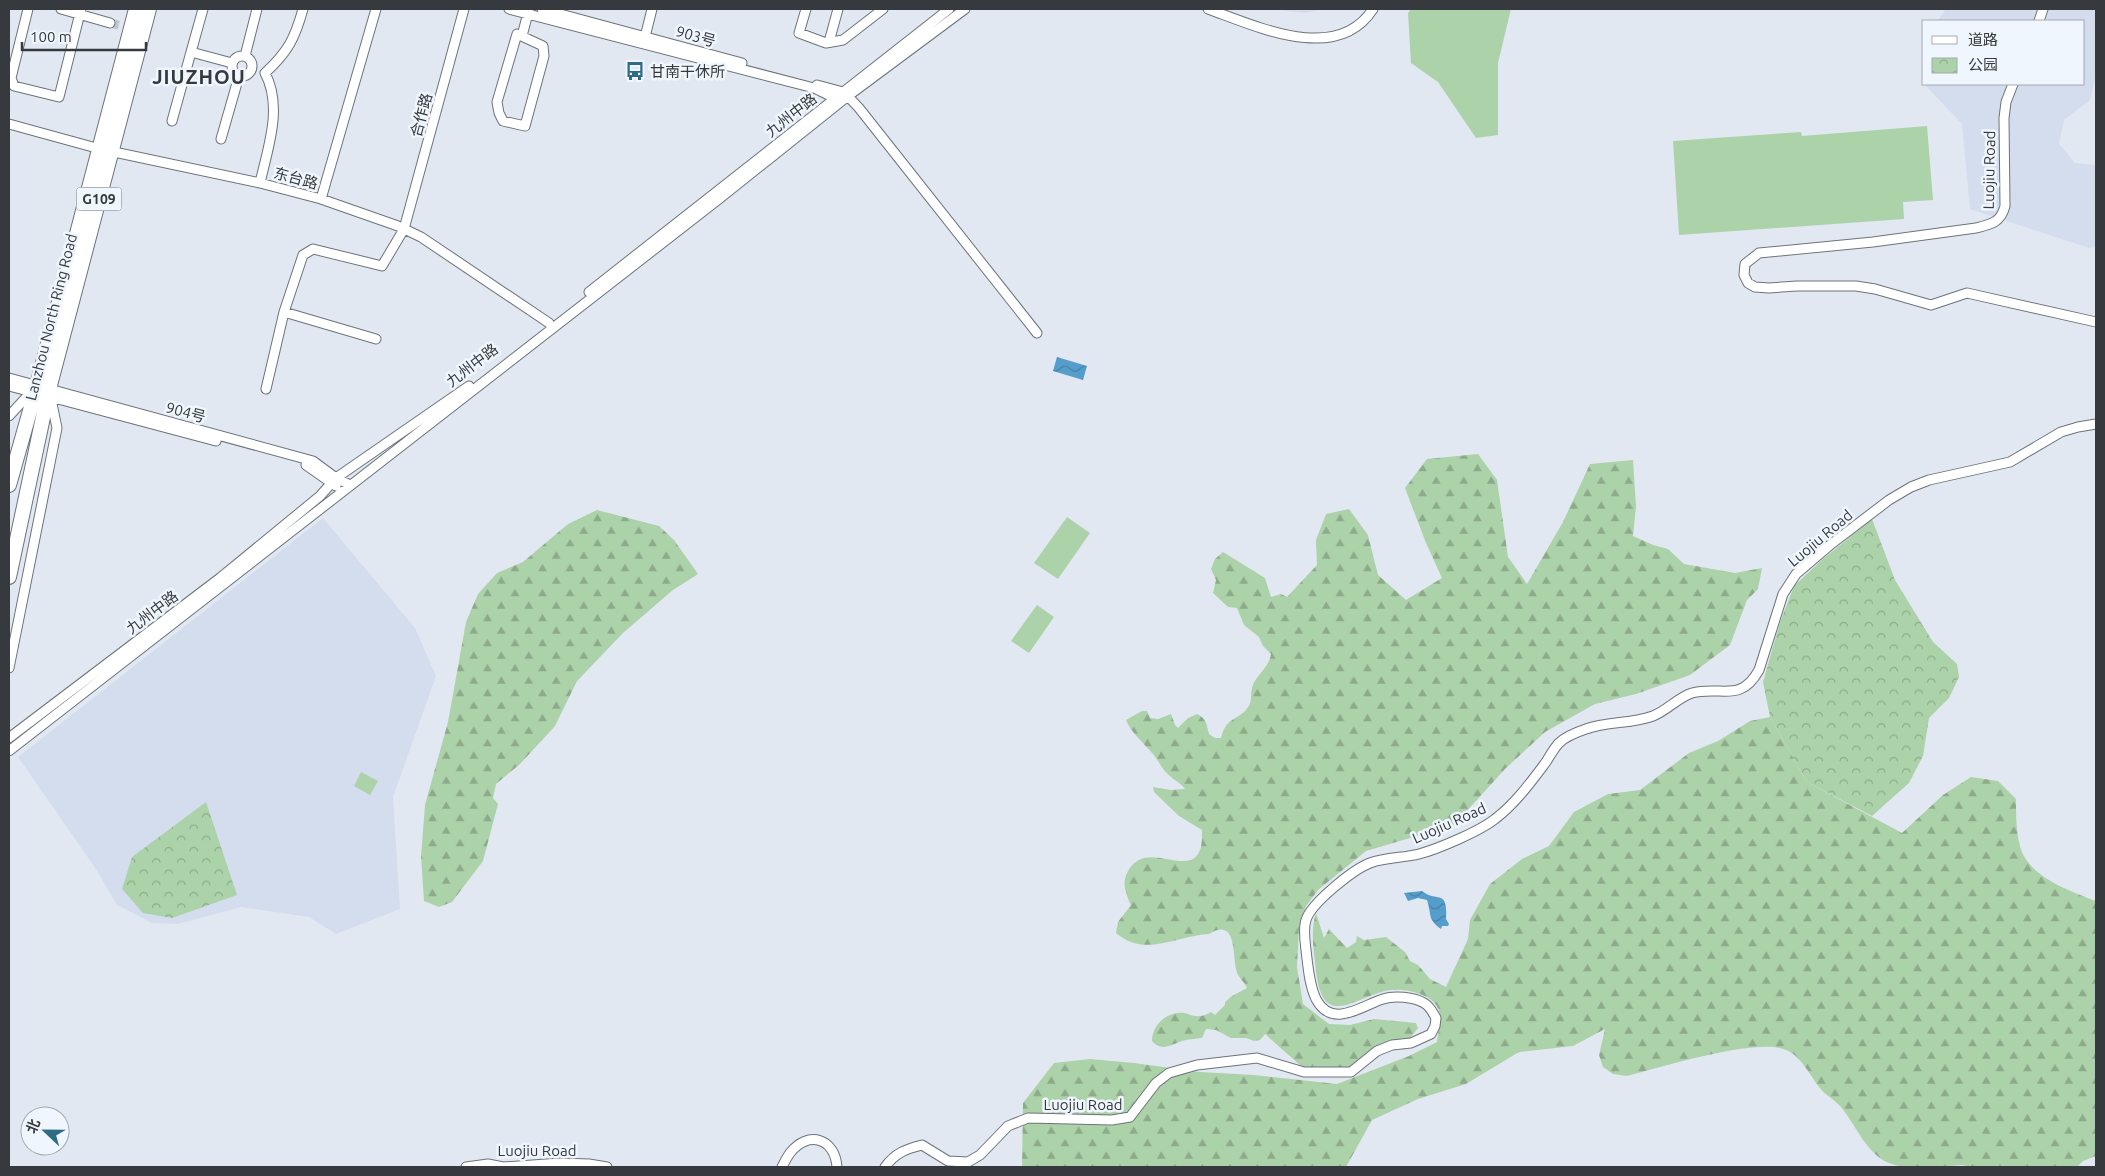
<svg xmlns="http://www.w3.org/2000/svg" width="2105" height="1176" viewBox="0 0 2105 1176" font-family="Ubuntu,'Noto Sans SC',sans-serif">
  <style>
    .built { fill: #d3dded }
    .grass { fill: #acd2a9 }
    .forest { fill: url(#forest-firs) }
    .park { fill: url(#park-crowns) }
    .water { fill: url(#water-waves) }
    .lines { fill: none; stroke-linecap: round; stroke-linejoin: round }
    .minor-tunnel { stroke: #c0c5ce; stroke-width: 9; stroke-dasharray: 9 4.5; stroke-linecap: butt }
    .minor-casing { stroke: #6d737c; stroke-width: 11 }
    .highway-casing { stroke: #6d737c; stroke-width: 16 }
    .minor { stroke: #fff; stroke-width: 9 }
    .highway { stroke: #fff; stroke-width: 14 }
    .labels { text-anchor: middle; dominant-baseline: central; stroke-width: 5; stroke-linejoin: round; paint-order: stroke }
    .shield { fill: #f0f6fe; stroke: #6e7277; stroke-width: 1 }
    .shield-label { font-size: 14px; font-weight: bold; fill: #36393d }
    .street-label { font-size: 15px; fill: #36393d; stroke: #f0f6fe }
    .poi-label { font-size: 15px; fill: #36393d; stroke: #f0f6fe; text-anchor: start }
    .district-label { font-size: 20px; font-weight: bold; letter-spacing: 1px; fill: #36393d; stroke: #f0f6fe }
  </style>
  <defs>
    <pattern id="forest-firs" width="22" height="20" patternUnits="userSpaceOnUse" patternTransform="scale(1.25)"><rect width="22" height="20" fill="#acd2a9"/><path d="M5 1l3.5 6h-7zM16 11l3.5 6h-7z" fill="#8dab8b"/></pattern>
    <pattern id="park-crowns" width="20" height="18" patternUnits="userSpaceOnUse" patternTransform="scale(1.25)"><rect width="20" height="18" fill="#acd2a9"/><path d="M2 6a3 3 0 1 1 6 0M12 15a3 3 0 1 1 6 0" fill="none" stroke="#8dab8b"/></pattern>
    <pattern id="water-waves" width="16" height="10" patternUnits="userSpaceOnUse" patternTransform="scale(1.25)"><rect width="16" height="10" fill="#559dcb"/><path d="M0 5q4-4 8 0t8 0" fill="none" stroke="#4781a6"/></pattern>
  </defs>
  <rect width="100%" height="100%" fill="#e2e8f2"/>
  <path class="built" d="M 1268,9 L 1326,9 L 1305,13 Z
    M 1946,9 L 2094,9 L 2096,19 L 2096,75 L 2090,100 L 2064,120 L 2059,144 L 2075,163 L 2096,165 L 2096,247 L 2089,248 L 1970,209 L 1962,124 L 1926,86 L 1926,84 L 2084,84 L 2084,21 L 1937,21 Z
    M 323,518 L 415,628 L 436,676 L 393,797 L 400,909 L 336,934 L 309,917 L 241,907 L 178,924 L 152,923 L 117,905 L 96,869 L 18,757 Z"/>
  <path class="grass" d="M 1411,9 L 1511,9 L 1498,63 L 1498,135 L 1476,138 L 1438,82 L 1411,63 L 1408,13 Z
    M 1927,126 L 1933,200 L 1903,202 L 1904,219 L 1679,235 L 1673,141 L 1801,132 L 1802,136 Z
    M 1067,517 L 1090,533 L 1058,579 L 1034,563 Z
    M 1037,605 L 1054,617 L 1029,653 L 1011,641 Z
    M 361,772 L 378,781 L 370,795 L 354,786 Z"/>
  <path class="forest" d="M 1478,454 L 1497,480 L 1508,557 L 1527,584 L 1563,522 L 1590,464 L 1633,460 L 1636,507 L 1633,536 L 1653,545 L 1668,549 L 1684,564 L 1735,573 L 1762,568 L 1758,589 L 1747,600 L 1730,645 L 1690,675 L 1636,694 L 1595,704 L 1545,732 L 1505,769 L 1454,825 L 1366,851 L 1318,890 L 1306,906 L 1299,927 L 1297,967 L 1303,1004 L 1329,1024 L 1350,1025 L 1374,1019 L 1416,1023 L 1418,1028 L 1410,1038 L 1390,1043 L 1351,1069 L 1306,1068 L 1301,1066 L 1265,1034 L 1260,1040 L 1254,1041 L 1246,1038 L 1231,1038 L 1216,1030 L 1206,1029 L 1202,1038 C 1196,1039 1188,1039 1182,1041 C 1170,1045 1162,1052 1152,1041 C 1152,1025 1167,1011 1184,1013 C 1189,1014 1194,1017 1200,1016 C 1203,1016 1208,1014 1211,1012 L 1215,1015 L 1225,1005 L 1225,1002 L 1232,996 L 1247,988 C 1245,983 1241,980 1238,975 C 1231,963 1240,915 1209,934 C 1175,936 1145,958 1116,933 L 1118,922 L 1131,905 C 1126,894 1121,883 1128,871 C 1144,843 1174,868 1193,859 C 1203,853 1202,839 1202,830 L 1179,816 L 1154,792 L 1153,787 L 1171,790 L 1185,789 C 1180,782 1175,781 1170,776 C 1162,770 1159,761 1153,754 C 1144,743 1131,733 1126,720 L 1142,711 L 1147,711 L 1150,718 L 1158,719 L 1171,714 L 1175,725 L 1178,728 L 1188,718 L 1197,714 C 1206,718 1207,725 1209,734 L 1215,738 L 1221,738 C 1226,718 1235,721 1246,710 C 1253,702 1250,697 1252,688 C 1255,676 1269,668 1271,654 L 1263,646 L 1259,637 L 1244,625 L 1237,608 L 1228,607 L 1213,593 L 1216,580 L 1211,569 L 1215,559 L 1223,552 L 1265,578 L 1271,597 L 1281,594 L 1287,597 L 1317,565 L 1316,540 L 1326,514 L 1349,509 L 1368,535 L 1378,575 L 1406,600 L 1442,578 L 1426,543 L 1405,488 L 1427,459 Z
    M 597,510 L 659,526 L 674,540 L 698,574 L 673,590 L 623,633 L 577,681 L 555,726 L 520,764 L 496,784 L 493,798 L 498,804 L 483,861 L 452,902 L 439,907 L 424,901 L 421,856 L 425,805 L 448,722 L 466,622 L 478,594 L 497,573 L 523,562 L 568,524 Z
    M 1770,717 L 1807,782 L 1902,833 L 1943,795 L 1971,777 L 1998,781 L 2016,799 C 2016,815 2016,831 2020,846 C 2028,877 2070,891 2096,901 L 2096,1156 L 2083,1161 L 2077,1167 L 1971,1167 L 1962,1165 C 1935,1167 1895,1175 1874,1153 C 1861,1140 1853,1122 1841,1107 C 1834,1099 1825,1095 1819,1087 C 1810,1075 1800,1055 1786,1050 C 1758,1037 1659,1068 1627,1076 L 1613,1074 L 1603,1067 L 1599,1055 L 1605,1029 L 1573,1046 L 1519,1052 L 1466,1084 L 1418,1099 L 1372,1120 L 1346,1167 L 1022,1167 L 1023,1103 L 1054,1063 L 1090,1059 L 1134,1063 L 1200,1072 L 1254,1075 L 1337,1084 L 1409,1056 L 1437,1042 C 1438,1032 1442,1021 1439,1011 C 1434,993 1401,987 1385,991 C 1351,1000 1322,1029 1316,970 C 1314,952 1310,931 1316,913 L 1324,938 L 1329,929 L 1347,948 L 1356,942 L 1357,936 L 1364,940 L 1386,937 L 1405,952 L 1410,961 L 1418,965 L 1430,979 L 1446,987 L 1468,939 L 1470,920 L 1490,884 L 1522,859 L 1549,846 L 1574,812 L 1608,794 L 1640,790 L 1689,753 L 1718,741 L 1750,721 Z"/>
  <path class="park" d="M 1872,519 L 1895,580 L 1933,642 L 1957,664 L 1959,677 L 1949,698 L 1929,718 L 1923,756 L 1909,783 L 1872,816 L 1807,782 L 1770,717 L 1763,682 L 1780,622 L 1794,586 L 1823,559 Z
    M 206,802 L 237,895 L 172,918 L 143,913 L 122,889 L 132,857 Z"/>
  <path class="water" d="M 1057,357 L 1087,366 L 1083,380 L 1053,371 Z
    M 1422,891 C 1437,903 1448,888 1446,919 L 1449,924 L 1448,926 L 1442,926 L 1441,929 C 1427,919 1432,915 1427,900 L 1418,898 L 1408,901 L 1404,893 Z"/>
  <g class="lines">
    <path class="minor-tunnel" d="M 110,23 L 123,26"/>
    <g class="minor-casing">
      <path id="minor" d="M 28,9 L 11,78 L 14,86 L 59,97 L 81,9
        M 61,9 L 110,23
        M 509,9 L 814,88 L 839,100
        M 542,9 L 742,63
        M 806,9 L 799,33 L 826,43 L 843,40 L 883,9
        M 1208,9 C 1256,26 1337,65 1373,9
        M 2039,21 L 2043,9
        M 517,34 L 543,46 L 544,56 L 525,126 L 503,121 L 499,113 L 497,102 Z
        M 522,36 L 529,9
        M 645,37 L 652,9
        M 829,42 L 838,9
        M 191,52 L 203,9
        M232 66a10 10 0 1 1 20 0a10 10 0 1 1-20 0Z
        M 245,56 L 257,9
        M 2013,84 L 2006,102 L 2004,118 L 2005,206 C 2001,222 1992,224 1976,228 L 1873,242 L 1759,253 L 1745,264 L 1744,275 L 1748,283 L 1755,287 L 1769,288 L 1797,286 L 1856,286 L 1875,289 L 1931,305 L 1967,293 L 2096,322
        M 817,85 L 843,92
        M 844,92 L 859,108 L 1037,333
        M 172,121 L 191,52 L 232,63
        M 9,124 L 100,149 L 260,183 L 321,199 L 398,226 L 421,237 L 549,323
        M 221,139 L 239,76
        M 260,183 C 268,147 283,107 265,73 C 288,52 295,38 303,9
        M 321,199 L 376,9
        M 589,292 L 949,9
        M 284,312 L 376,339
        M 9,378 L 313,461 L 336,478 L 350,485
        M 9,386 L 216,441
        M 266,389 L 284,312 L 303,255 L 313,249 L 382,266 L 404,229 L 464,9
        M 9,416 L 33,390
        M 306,465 L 336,486
        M 9,668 L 57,428 L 50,394
        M 9,738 L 220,578 L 320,496 L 336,478 L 469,386
        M 9,751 L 719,199 L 848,96 L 965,9
        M 466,1167 L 488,1164 L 503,1167 L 560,1163 L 589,1164 L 607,1167
        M 782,1167 C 784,1163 787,1157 790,1153 C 808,1130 835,1138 837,1167
        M 885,1167 C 895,1153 906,1149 922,1145 L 948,1161 L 968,1162 L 980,1155 L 1008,1126 L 1028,1118 L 1112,1120 L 1130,1117 L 1156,1083 L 1169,1073 L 1197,1065 L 1257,1058 L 1304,1072 L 1351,1072 L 1377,1051 L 1392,1045 L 1411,1043 L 1431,1034 L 1435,1026 L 1436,1018 C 1433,1013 1430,1006 1424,1003 C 1414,997 1394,995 1383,999 C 1363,1005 1332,1030 1316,999 C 1309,984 1308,966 1306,950 C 1305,941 1303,929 1306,920 C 1311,903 1354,869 1370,863 C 1386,857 1404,858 1419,854 C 1438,849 1480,831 1495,819 C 1515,804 1531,782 1546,762 C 1550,756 1554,748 1559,743 C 1565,737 1577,732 1586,729 C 1607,721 1632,724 1653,716 C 1668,710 1677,698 1692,693 C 1721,685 1740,704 1759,670 L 1783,594 L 1796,574 L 1830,545 L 1889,500 L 1911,487 L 1929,480 L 2010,462 L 2061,432 L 2078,427 L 2096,424"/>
    </g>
    <g class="highway-casing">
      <path id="highway" d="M 9,485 L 37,386 L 136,9
        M 9,577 L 49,389 L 149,9"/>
    </g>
    <use href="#minor" class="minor"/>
    <use href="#highway" class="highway"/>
  </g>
  <defs>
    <g id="bus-bare" transform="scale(1.5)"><path d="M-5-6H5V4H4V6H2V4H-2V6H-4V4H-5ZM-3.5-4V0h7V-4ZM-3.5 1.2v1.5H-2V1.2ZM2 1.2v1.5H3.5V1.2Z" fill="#306b84" stroke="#f0f6fe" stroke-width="2.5" paint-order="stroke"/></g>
  </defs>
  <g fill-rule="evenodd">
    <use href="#bus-bare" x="635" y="71"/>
  </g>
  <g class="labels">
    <rect class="shield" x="76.5" y="187.5" width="45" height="23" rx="4"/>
    <g class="shield-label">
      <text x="99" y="199">G109</text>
    </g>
    <g class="street-label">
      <text transform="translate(696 36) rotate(16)">903号</text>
      <text transform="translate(421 115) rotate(-75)">合作路</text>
      <text transform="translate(791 115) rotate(-38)">九州中路</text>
      <text transform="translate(1989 170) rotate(-89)">Luojiu Road</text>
      <text transform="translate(296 178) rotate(15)">东台路</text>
      <text transform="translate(51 317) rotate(-76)">Lanzhou North Ring Road</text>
      <text transform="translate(472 365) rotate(-37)">九州中路</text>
      <text transform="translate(186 412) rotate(15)">904号</text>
      <text transform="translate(1820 538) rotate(-40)">Luojiu Road</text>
      <text transform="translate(152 612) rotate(-37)">九州中路</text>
      <text transform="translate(1449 823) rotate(-24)">Luojiu Road</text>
      <text x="1083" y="1104">Luojiu Road</text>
      <text x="537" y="1150">Luojiu Road</text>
    </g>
    <g class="poi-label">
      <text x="650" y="71">甘南干休所</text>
    </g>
    <g class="district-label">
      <text x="199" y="76">JIUZHOU</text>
    </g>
  </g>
  <rect width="2105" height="1176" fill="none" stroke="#36393d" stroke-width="20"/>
  <rect x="1922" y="20" width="162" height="65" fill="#f0f6fe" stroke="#a6aab1"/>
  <rect x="1932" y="36" width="25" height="8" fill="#ffffff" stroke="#a6aab1"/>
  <text x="1968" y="45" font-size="15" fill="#36393d">道路</text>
  <rect x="1932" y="58" width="25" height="15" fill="url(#park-crowns)" stroke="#a6aab1"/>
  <text x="1968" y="70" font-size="15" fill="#36393d">公园</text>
  <g transform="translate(45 1131) rotate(292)"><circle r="24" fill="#f0f6fe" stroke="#a6aab1"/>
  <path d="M0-4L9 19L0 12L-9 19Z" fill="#306b84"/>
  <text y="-8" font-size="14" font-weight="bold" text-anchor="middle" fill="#36393d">北</text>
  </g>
  <path d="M22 42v8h124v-8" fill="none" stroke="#36393d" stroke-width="2.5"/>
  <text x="30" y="42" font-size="15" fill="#36393d" stroke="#f0f6fe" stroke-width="4" paint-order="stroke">100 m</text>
</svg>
